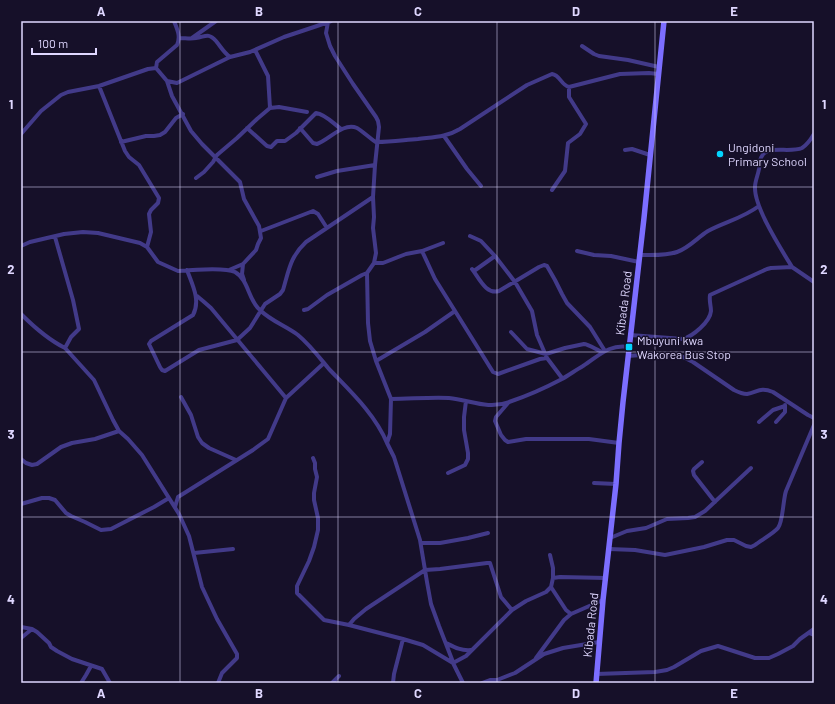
<svg xmlns="http://www.w3.org/2000/svg" width="835" height="704" viewBox="0 0 835 704" font-family="Barlow,sans-serif">
  <style>
    .lines { fill: none; stroke-linecap: round; stroke-linejoin: round }
    .street { stroke: #423a89; stroke-width: 4 }
    .secondary { stroke: #7c6eff; stroke-width: 5.5 }
    .grid { fill: none; stroke: #dfd7ff; stroke-width: 1; stroke-opacity: 0.55 }
    .poi-dot { fill: #03d5ff; stroke: #161029; stroke-width: 1.5 }
    .labels { text-anchor: middle; dominant-baseline: central; stroke-width: 3; stroke-linejoin: round; paint-order: stroke }
    .poi-label { font-size: 12px; fill: #dfd7ff; stroke: #161029; text-anchor: start }
    .street-label { font-size: 12px; fill: #dfd7ff; stroke: #161029 }
    .neatline { fill: none; stroke: #dfd7ff; stroke-width: 1.5 }
    .grid-label { font-size: 13px; text-anchor: middle; font-weight: bold; fill: #dfd7ff }
  </style>
  <rect width="100%" height="100%" fill="#161029"/>
  <g class="lines">
    <path class="street" d="M 328,22 L 326,33 L 330,46 L 335,56 L 353,84 L 376,117 L 378,121 L 379,127 L 375,165 L 373,197 L 374,217 L 373,228 L 376,253 L 374,263 L 367,273 L 368,323 L 370,341 L 376,361 L 391,399 C 410,399 430,397 449,398 C 470,400 488,410 509,402 C 527,396 545,388 562,379 C 569,375 576,370 583,366 C 599,356 608,344 629,347
      M 180,38 C 185,38 191,39 196,38 C 205,37 208,32 216,41 C 221,47 224,53 230,57
      M 192,38 L 216,21
      M 582,46 L 594,54 L 599,56 L 628,60 L 659,67
      M 156,68 L 157,62 L 177,45 C 181,36 177,29 174,21
      M 167,81 L 172,96 L 191,131 L 202,144 L 240,182 L 244,199 L 259,226 L 261,238 L 258,244 L 256,250 L 243,264 L 242,274 L 244,280
      M 99,86 L 125,151 L 129,157 L 139,165 L 159,198 L 158,203 L 151,210 L 149,214 L 151,232 L 147,247
      M 270,108 L 279,107 L 307,112
      M 247,128 L 267,146 L 271,147 L 277,141 L 285,141 L 296,133 L 316,113 C 325,114 334,124 341,129
      M 300,128 L 313,143 L 317,144 C 329,140 343,122 357,128 C 361,130 372,140 377,143
      M 21,134 L 41,111 L 61,95 L 68,92 L 99,86 L 148,69 L 156,68 L 167,81 L 177,83 L 230,57 L 250,52 L 284,37 L 317,26 L 331,21
      M 444,136 L 467,169 L 481,186
      M 121,142 L 146,136 L 154,136 L 160,135 L 165,132 L 176,118 L 183,114
      M 377,142 C 391,142 404,140 418,139 C 433,137 447,137 460,129 L 527,85 L 552,74 C 560,75 561,85 569,87 L 620,74 L 649,73 L 658,74
      M 625,150 L 632,149 L 650,155
      M 317,177 L 337,171 L 375,165
      M 196,178 L 204,172 L 213,162 L 217,155 L 237,138 L 257,119 L 270,108 L 268,76 L 255,50
      M 552,190 L 565,171 L 568,143 L 580,134 L 586,124 L 569,97 L 569,87
      M 261,231 L 313,211 L 318,214 L 327,228
      M 470,236 L 481,241 L 495,256 L 515,282 L 532,311 L 537,335 L 547,358
      M 55,237 L 73,300 L 79,329 L 71,337 L 65,348 L 94,380 L 113,420 L 119,431 L 128,439 L 142,455 L 179,514 L 189,536 L 202,587 L 217,619 L 237,654 L 237,658 L 222,673 L 218,683
      M 21,246 L 30,242 L 64,234 L 83,232 L 98,233 L 140,243 L 147,247 L 158,262 L 178,271 C 190,270 225,267 235,272 C 249,280 248,300 260,310 C 271,321 286,326 298,335 C 310,345 319,357 329,369 C 350,391 375,414 387,443
      M 422,251 L 443,243
      M 577,251 L 594,255 L 611,256 L 639,262
      M 640,255 C 652,255 666,256 677,252 C 689,248 698,237 708,231 C 725,222 743,218 759,206
      M 374,263 L 383,263 L 406,254 L 422,251 L 435,279 L 455,311 L 493,372 L 498,374 L 540,359 L 547,358 L 562,378
      M 792,267 C 781,249 754,207 755,187 C 755,181 758,175 759,169 C 760,161 760,154 768,151 C 777,148 793,152 802,148 C 807,145 811,139 814,134
      M 472,269 C 479,278 486,295 499,291 L 539,267 L 544,265 L 547,266 L 555,280 L 562,294 L 567,303 L 590,327 L 605,351
      M 187,270 C 192,284 201,300 193,315 L 151,341 L 149,344 L 160,367 L 162,370 L 165,371 L 199,350 L 237,340 L 250,328 L 265,304 L 280,294 L 283,290 C 289,270 290,257 306,242 L 373,197
      M 229,270 L 243,264
      M 474,271 L 495,256
      M 197,296 L 203,301 L 211,308 L 286,398
      M 304,310 L 308,309 L 327,295 L 362,275 L 367,273
      M 21,314 C 34,327 49,340 65,348
      M 511,332 L 527,349 L 546,354 L 565,348 L 584,344 C 588,344 597,350 602,352
      M 630,335 L 683,339 C 693,336 710,322 711,311 C 711,306 709,301 710,295 L 767,269 L 771,268 L 792,267 L 814,282
      M 628,356 L 654,354 L 679,355 L 693,362 L 734,390 C 738,392 742,394 747,394 C 758,392 760,387 773,392 L 808,415 L 814,418
      M 376,361 L 425,332 L 455,311
      M 181,397 L 191,415 L 198,437 L 202,443 L 209,448 L 236,460
      M 391,399 L 390,434 L 387,443 L 394,457 L 420,540 L 427,582 L 431,604 L 439,626 L 453,662
      M 508,403 L 496,417 L 495,421 L 501,435 L 505,440 L 508,442 L 526,439 L 589,439 L 619,443
      M 759,422 L 773,410 L 785,406
      M 776,422 L 785,412 L 785,405
      M 313,458 L 315,463 L 315,469 L 317,477 L 314,493 L 314,500 L 318,518 L 318,530 L 314,547 L 309,561 L 297,586 L 297,593 L 324,620 L 349,625 L 403,639 L 423,645 L 453,663
      M 21,459 L 26,463 L 32,465 L 37,464 L 61,447 L 72,443 L 95,439 L 119,431
      M 702,462 L 694,469 L 693,471 L 694,475 L 715,502
      M 448,473 L 465,465 L 468,459 L 468,453 L 464,430 L 464,417 L 466,401
      M 594,483 L 616,484
      M 21,504 L 42,498 L 49,498 L 55,500 L 66,513 L 71,516 L 85,522 L 101,530 L 111,529 L 154,507 L 169,498
      M 175,507 L 178,497 L 253,450 L 268,439 L 286,398 L 324,363
      M 610,538 L 627,531 L 646,528 L 667,519 L 688,518 L 695,517 L 705,511 L 751,468
      M 421,543 L 440,543 L 468,538 L 488,533
      M 609,549 L 635,550 L 665,555 L 704,547 L 727,540 L 734,540 L 746,546 L 751,547 L 755,545 C 760,541 774,533 778,528 C 783,522 783,500 786,491 L 814,425
      M 194,553 L 233,549
      M 550,555 L 553,568 L 553,578
      M 551,587 L 566,610 L 571,614
      M 349,625 L 354,619 L 366,609 L 425,570 L 440,569 L 487,563 L 490,563 L 501,597 L 512,610
      M 21,627 L 32,629 L 37,632 L 49,643 L 51,647 L 57,651 L 72,659 L 102,669 L 110,683
      M 809,633 L 814,635
      M 21,638 L 32,629
      M 446,643 C 454,647 461,651 471,650
      M 536,658 L 564,620 L 571,614 L 603,600
      M 596,674 L 655,672 L 667,670 L 674,667 L 701,651 L 718,646 L 755,658 L 769,658 L 778,654 L 793,646 L 800,639 L 814,629
      M 81,683 L 86,675 L 91,666
      M 332,683 L 339,676
      M 393,683 L 394,674 L 403,639
      M 463,683 L 453,663 L 466,656 L 512,610 L 526,601 L 546,592 L 551,587 L 553,578 L 560,577 L 606,578
      M 482,683 L 490,680 L 497,680 L 515,673 L 544,654 L 563,648 L 599,642"/>
    <path class="secondary" d="M 596,683 L 603,600 L 616,484 L 619,443 L 623,402 L 644,218 L 664,21"/>
  </g>
  <path class="grid" d="M 180,21 L 180,683M 338,21 L 338,683M 497,21 L 497,683M 655,21 L 655,683M 21,187 L 814,187M 21,352 L 814,352M 21,517 L 814,517"/>
  <g class="poi-dot">
    <circle cx="720" cy="154" r="4"/>
    <rect x="625" y="343" width="8" height="8" rx="2"/>
  </g>
  <g class="labels">
    <g class="poi-label">
      <text x="728" y="147">Ungidoni<tspan x="728" dy="14">Primary School</tspan></text>
      <text x="637" y="340">Mbuyuni kwa<tspan x="637" dy="14">Wakorea Bus Stop</tspan></text>
    </g>
    <g class="street-label">
      <text transform="translate(623 303) rotate(-83)">Kibada Road</text>
      <text transform="translate(590 625) rotate(-84)">Kibada Road</text>
    </g>
  </g>
  <rect width="835" height="704" fill="none" stroke="#161029" stroke-width="44"/>
  <path d="M32 48v6h64v-6" fill="none" stroke="#dfd7ff" stroke-width="2"/>
  <text x="38" y="48" font-size="12" fill="#dfd7ff" stroke="#161029" stroke-width="3" paint-order="stroke">100 m</text>
  <rect x="22" y="22" width="791" height="660" class="neatline"/>
  <g class="grid-label">
    <text x="101" y="16">A</text>
    <text x="259" y="16">B</text>
    <text x="418" y="16">C</text>
    <text x="576" y="16">D</text>
    <text x="734" y="16">E</text>
    <text x="11" y="109">1</text>
    <text x="824" y="109">1</text>
    <text x="11" y="274">2</text>
    <text x="824" y="274">2</text>
    <text x="11" y="439">3</text>
    <text x="824" y="439">3</text>
    <text x="11" y="604">4</text>
    <text x="824" y="604">4</text>
    <text x="101" y="698">A</text>
    <text x="259" y="698">B</text>
    <text x="418" y="698">C</text>
    <text x="576" y="698">D</text>
    <text x="734" y="698">E</text>
  </g>
</svg>
